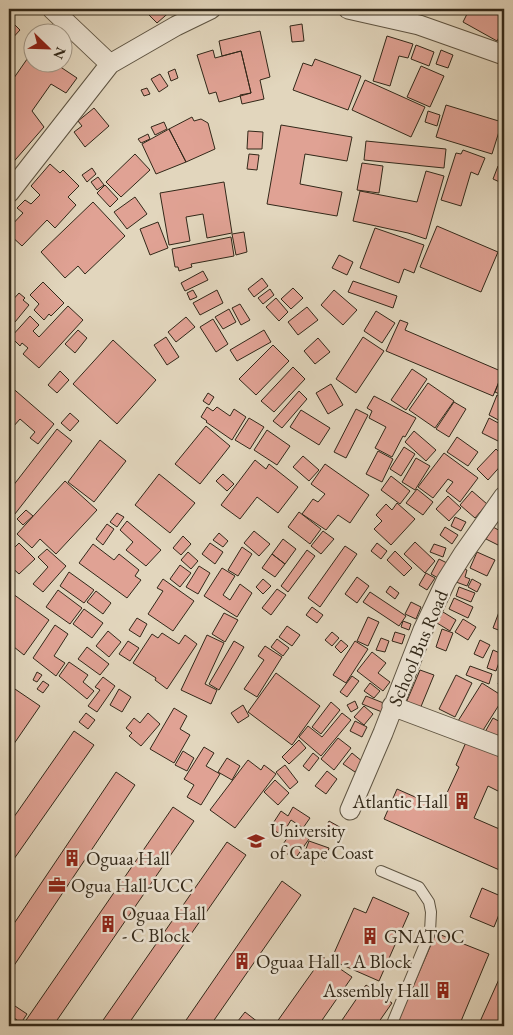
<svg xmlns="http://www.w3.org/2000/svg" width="513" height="1035" viewBox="0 0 513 1035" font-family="'EB Garamond',serif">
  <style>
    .building { fill: #e0a294; stroke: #322819 }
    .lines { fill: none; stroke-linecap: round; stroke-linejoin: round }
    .lane-casing { stroke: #5e5442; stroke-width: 12 }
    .street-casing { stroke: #5e5442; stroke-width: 21 }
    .lane { stroke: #ece4d4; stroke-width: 10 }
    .street { stroke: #ece4d4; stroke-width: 19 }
    .labels { text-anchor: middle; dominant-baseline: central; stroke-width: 5; stroke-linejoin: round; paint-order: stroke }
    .street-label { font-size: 19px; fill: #322819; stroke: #ece4d4 }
    .poi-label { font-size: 19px; fill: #322819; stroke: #ece4d4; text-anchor: start }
  </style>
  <rect width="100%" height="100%" fill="#e2d6bd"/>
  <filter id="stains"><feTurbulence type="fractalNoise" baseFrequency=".004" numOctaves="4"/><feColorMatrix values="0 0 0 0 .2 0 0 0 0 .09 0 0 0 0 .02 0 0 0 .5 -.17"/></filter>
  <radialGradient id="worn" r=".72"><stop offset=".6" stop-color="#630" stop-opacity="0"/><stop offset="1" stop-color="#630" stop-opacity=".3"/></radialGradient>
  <path class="building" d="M 143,9 L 173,9 L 157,23 Z
    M 466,9 L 504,9 L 504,28 L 497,41 L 463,22 L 468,12 L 465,10 Z
    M 9,19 L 20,30 L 9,42 Z
    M 302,24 L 304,41 L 292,42 L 290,26 Z
    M 260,31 L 270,77 L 260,80 L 264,99 L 242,104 L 240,95 L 251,93 L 241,51 L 222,56 L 219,41 Z
    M 387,36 L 413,44 L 408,58 L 399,56 L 390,86 L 373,81 Z
    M 416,45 L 434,52 L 429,66 L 411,59 Z
    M 213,50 L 215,58 L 241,51 L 251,93 L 219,102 L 216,92 L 209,94 L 197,55 Z
    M 441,50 L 453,55 L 448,68 L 436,64 Z
    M 32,52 L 32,62 L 53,62 L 77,78 L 66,93 L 51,84 L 32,111 L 44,127 L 9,167 L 9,85 Z
    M 315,59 L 361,76 L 348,110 L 293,90 L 303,63 L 312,66 Z
    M 421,66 L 444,76 L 430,107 L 407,97 Z
    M 175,69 L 178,78 L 171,81 L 168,72 Z
    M 160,74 L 168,86 L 159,92 L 151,79 Z
    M 365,80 L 425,107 L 411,137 L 352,110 Z
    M 147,88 L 150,94 L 144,96 L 141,90 Z
    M 446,105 L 502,122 L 492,154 L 436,137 Z
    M 94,108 L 109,126 L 85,147 L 74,132 L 82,126 L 78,121 Z
    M 428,111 L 440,115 L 437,126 L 425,122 Z
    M 192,117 L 194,121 L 201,119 L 208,123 L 215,149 L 186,162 L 169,129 Z
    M 164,122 L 167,129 L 155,135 L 151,127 Z
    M 281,125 L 352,137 L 347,161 L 305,154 L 300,184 L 342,192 L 337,216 L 267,204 Z
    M 169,129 L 186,162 L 156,174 L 142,144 Z
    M 248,131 L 263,132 L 262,149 L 247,149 Z
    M 148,134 L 150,139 L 141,143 L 138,139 Z
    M 366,141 L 446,149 L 444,168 L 364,160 Z
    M 463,150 L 485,158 L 478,175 L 471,172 L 461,206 L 441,200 L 456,153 L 461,154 Z
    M 135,154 L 150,170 L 121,197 L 106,182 Z
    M 249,154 L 259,155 L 257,170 L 247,169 Z
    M 362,163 L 383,166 L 379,193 L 357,190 Z
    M 50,164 L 60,173 L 63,170 L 79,186 L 68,197 L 76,205 L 55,228 L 47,220 L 22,246 L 9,234 L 9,228 L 23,213 L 17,208 L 25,200 L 31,204 L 40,195 L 31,186 Z
    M 498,166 L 504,168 L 504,184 L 493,179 Z
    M 92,168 L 96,174 L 87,182 L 82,175 Z
    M 426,171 L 444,176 L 426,239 L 408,233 L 353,221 L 360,191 L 417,202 Z
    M 98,177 L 104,185 L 97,190 L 91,182 Z
    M 224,182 L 232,233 L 207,238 L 203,214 L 186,217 L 190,241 L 169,245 L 160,193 Z
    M 105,185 L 118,199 L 110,207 L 97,193 Z
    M 135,197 L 147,214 L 127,229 L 114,212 Z
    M 93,202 L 125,236 L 85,274 L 78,266 L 65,278 L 41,252 Z
    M 158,222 L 168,248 L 150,255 L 140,229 Z
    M 437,226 L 498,252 L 481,292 L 420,267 Z
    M 375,228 L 424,245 L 414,273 L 404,269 L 399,283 L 360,268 Z
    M 244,232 L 247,252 L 236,255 L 232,234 Z
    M 231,237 L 234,256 L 191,264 L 192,267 L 179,271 L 178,267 L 175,267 L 172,249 Z
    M 339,255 L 353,262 L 347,275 L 332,268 Z
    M 203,271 L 208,280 L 185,291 L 181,283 Z
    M 262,278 L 268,286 L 254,297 L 248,289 Z
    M 353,281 L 397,296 L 393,308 L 348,292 Z
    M 43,282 L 64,303 L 51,316 L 49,314 L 44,320 L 34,310 L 39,304 L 30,295 Z
    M 293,288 L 303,298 L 291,309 L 281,299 Z
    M 270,289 L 274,295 L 263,304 L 258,298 Z
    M 193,290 L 197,297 L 190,300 L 187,293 Z
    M 217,290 L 223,303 L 200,315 L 193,303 Z
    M 334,290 L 357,310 L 343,325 L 321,305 Z
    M 19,293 L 25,298 L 23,300 L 29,305 L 15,322 L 9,317 L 9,304 Z
    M 276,298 L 288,312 L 279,321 L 266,307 Z
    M 240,304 L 250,320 L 241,325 L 232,308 Z
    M 68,306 L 83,320 L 39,368 L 23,354 L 28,348 L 22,343 L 20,346 L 11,337 L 30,316 L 39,325 L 33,331 L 39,337 Z
    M 307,307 L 318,320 L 298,335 L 288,322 Z
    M 229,309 L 236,322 L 223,329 L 215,317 Z
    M 376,311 L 395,323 L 382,343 L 364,331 Z
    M 186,317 L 195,327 L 176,342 L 168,332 Z
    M 213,319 L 228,344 L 216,352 L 200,327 Z
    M 400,320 L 408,323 L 405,330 L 503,372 L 493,396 L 386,351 Z
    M 78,330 L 87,338 L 75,353 L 65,344 Z
    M 264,330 L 271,342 L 237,361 L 230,350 Z
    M 166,337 L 179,357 L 167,365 L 154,345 Z
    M 363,337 L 384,351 L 356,393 L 336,379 Z
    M 318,338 L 330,352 L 315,364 L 304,351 Z
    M 113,340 L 156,380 L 117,424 L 73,384 Z
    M 273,345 L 289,361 L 256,395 L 239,379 Z
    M 293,367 L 305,379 L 274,412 L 261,401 Z
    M 412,369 L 427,379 L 406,410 L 391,400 Z
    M 60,371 L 69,380 L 57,393 L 48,385 Z
    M 503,372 L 504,373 L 504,396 L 495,392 Z
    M 428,383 L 454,401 L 435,428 L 409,410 Z
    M 331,384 L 343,405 L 328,414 L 316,393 Z
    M 9,385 L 54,424 L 38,444 L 30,438 L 35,432 L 20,419 L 13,427 L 9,424 Z
    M 299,391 L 307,399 L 282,428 L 273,421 Z
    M 208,393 L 214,397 L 209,405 L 203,401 Z
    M 497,395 L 504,398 L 504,423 L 489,415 Z
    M 374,396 L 416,418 L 405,437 L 403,436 L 392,457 L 375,448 L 386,427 L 369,418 L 372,411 L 367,408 Z
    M 454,402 L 466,409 L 449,437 L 436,429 Z
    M 207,407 L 213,411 L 217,407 L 230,416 L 234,409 L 246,417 L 232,440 L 206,422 L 207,421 L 201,417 Z
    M 356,409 L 368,415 L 346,458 L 334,452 Z
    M 301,410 L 330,428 L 319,445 L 290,427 Z
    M 70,413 L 79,421 L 70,431 L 61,423 Z
    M 249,418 L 264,427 L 250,449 L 235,440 Z
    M 489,418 L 504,426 L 504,444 L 482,433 Z
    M 206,426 L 230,446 L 200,484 L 175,464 Z
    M 57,429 L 72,441 L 11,519 L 9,517 L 9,491 Z
    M 267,430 L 290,446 L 277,465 L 254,450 Z
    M 414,431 L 436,450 L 426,461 L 405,442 Z
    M 457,437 L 478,452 L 468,466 L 447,452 Z
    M 100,440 L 126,461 L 94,502 L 68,482 Z
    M 404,447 L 415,454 L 401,476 L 390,469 Z
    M 496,449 L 504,457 L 504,462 L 488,480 L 477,469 Z
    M 378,451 L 393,459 L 382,482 L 366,474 Z
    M 444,453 L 478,478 L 460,502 L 446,491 L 453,482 L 448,479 L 433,498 L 418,487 Z
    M 303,456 L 319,470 L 309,481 L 293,467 Z
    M 416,458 L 430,466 L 415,490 L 402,482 Z
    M 255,460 L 266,469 L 269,464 L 298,487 L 278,513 L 257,497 L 240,519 L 221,505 Z
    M 325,464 L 369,495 L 350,523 L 338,515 L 326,530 L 302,514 L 313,499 L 318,502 L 325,494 L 311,484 Z
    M 159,474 L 195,503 L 170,533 L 135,505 Z
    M 223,474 L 234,484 L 227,491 L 216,481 Z
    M 391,476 L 410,491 L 400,504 L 381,490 Z
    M 65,481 L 97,510 L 56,554 L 40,539 L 32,548 L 17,534 Z
    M 417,489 L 433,502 L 423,515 L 406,503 Z
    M 472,491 L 487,504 L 475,518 L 460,505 Z
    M 448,496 L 461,508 L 449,521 L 436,509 Z
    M 397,503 L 415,519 L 391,545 L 374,529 L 382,521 L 376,515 L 386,504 L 392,510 Z
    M 26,510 L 33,516 L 23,525 L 17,519 Z
    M 299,512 L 321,529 L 310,544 L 288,527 Z
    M 117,513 L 124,517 L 117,527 L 110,522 Z
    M 455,517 L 466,522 L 461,531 L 451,526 Z
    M 127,521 L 161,550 L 146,566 L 126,550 L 133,542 L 120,530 Z
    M 107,524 L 114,529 L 103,545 L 96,539 Z
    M 445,527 L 458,535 L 452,544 L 440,535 Z
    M 493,527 L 504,533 L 504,539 L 500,546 L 486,539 Z
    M 254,531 L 270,544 L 259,556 L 244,543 Z
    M 323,531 L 334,539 L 321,554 L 311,546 Z
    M 219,533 L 228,541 L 223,547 L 213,540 Z
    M 183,536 L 191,544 L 181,555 L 173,548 Z
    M 283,539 L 296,549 L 285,564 L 272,554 Z
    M 415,542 L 435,561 L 425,573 L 404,554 Z
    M 19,543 L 35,559 L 19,574 L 9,565 L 9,553 Z
    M 210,543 L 223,552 L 215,564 L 202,554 Z
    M 377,543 L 387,551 L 381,559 L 371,551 Z
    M 93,544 L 114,560 L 119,554 L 139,570 L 135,576 L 141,580 L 127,598 L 79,563 Z
    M 434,544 L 446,548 L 443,557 L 430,552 Z
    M 345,546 L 357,554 L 320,607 L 308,598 Z
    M 242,547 L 252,554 L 238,576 L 228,570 Z
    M 47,549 L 66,566 L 43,592 L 33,584 L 48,567 L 38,557 Z
    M 307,550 L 315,556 L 288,592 L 281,586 Z
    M 395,551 L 412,568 L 404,576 L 387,560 Z
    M 188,552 L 198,561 L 191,569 L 181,560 Z
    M 477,552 L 495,560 L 487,576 L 470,568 Z
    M 272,554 L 285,564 L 275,577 L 262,568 Z
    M 439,559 L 447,563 L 438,578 L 431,574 Z
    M 180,565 L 191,573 L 180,587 L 170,579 Z
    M 199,566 L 210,573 L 198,594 L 186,587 Z
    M 222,568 L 235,576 L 223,595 L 230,600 L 240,584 L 252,593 L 237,617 L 204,596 Z
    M 461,568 L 467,570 L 465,577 L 470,579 L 467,586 L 456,582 Z
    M 69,572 L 94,590 L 84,603 L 60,586 Z
    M 426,573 L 435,578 L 427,590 L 419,585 Z
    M 357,577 L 369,586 L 357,603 L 345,594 Z
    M 163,579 L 194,601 L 173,631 L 148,614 L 163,591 L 157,588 Z
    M 263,579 L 271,586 L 263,594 L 256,587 Z
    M 472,579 L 481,584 L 477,592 L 468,587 Z
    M 390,586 L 399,593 L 395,599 L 386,592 Z
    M 459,587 L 475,593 L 471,602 L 456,596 Z
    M 277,589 L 286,595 L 271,615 L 262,608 Z
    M 58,590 L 82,608 L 70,624 L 46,607 Z
    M 96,591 L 111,603 L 103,614 L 87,602 Z
    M 370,592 L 406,616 L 399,626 L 363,602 Z
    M 13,594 L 49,620 L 24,655 L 9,643 L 9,600 Z
    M 454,598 L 473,607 L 468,618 L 449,609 Z
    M 411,602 L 421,607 L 416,619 L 405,614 Z
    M 312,607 L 323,615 L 317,623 L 306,615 Z
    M 84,609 L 103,623 L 92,638 L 73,624 Z
    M 443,612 L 456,620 L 450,631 L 437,623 Z
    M 499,612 L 504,614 L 504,632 L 493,628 Z
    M 224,613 L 238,620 L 225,642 L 212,634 Z
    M 368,617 L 379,622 L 368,646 L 357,641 Z
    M 137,618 L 147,624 L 140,637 L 129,630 Z
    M 463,619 L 476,627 L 468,640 L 455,632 Z
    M 403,621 L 411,624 L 409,630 L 401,627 Z
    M 55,625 L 68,634 L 54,656 L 65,663 L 56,676 L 33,658 Z
    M 287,626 L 300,635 L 292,646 L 279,637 Z
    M 442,629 L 453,633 L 446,651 L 436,647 Z
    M 108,631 L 121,642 L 109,657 L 96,646 Z
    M 332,632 L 339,638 L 332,646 L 325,640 Z
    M 395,632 L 405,635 L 402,644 L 392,641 Z
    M 162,633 L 179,644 L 185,635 L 197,644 L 167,689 L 155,680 L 156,678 L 133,663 L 152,634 L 158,638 Z
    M 207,635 L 224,643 L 205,684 L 217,690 L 211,704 L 181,690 Z
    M 381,638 L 389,641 L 385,652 L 376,650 Z
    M 277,639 L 289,648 L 283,656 L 271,647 Z
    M 341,640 L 348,646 L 341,653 L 335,647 Z
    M 480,640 L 490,645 L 483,658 L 474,654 Z
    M 128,641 L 139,648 L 130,661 L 119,654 Z
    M 234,641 L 244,647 L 219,690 L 209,684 Z
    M 355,641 L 368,649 L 346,683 L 333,675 Z
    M 265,646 L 282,657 L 257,697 L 244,689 L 264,660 L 258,656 Z
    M 87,647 L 109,664 L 100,675 L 78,659 Z
    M 493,650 L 502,654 L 496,671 L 487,668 Z
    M 372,652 L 386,663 L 378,673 L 390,682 L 383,691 L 357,671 Z
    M 69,662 L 88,675 L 83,682 L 94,691 L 87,699 L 59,676 Z
    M 470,666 L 492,674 L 489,684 L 466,675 Z
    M 420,670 L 434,675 L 420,709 L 406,703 Z
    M 37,672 L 42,675 L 37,682 L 33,680 Z
    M 276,673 L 320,706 L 292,745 L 248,712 Z
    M 503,674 L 504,674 L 504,687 L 498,684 Z
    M 456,675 L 472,683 L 455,717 L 439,709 Z
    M 352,676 L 359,681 L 347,697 L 340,692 Z
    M 103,677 L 115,686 L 97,712 L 88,706 L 100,690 L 95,687 Z
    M 43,681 L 49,685 L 43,693 L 37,689 Z
    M 370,683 L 380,691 L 374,698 L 364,691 Z
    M 482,683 L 504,697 L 480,735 L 458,721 Z
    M 12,687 L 40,706 L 9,751 L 9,691 Z
    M 119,689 L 131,697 L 122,712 L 110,705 Z
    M 366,696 L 386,704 L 382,712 L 362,704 Z
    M 355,701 L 358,708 L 351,712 L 347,705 Z
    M 331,702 L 340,710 L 321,734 L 312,727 Z
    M 243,705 L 249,716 L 238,723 L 231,713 Z
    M 364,706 L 373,714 L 364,725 L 354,717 Z
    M 174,708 L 187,716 L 180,729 L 190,735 L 174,763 L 150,749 Z
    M 86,713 L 95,720 L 88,729 L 79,722 Z
    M 148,713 L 160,724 L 141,746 L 129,736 L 132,733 L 126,728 L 134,718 L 140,723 Z
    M 342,713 L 351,720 L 321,756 L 299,737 L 308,726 L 322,737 Z
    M 493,718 L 504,724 L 497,739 L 485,732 Z
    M 355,721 L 367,727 L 362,737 L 350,731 Z
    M 74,731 L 94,745 L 9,866 L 9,824 Z
    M 338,738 L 351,748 L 334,770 L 321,759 Z
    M 299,740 L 306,748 L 289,764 L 282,757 Z
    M 467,740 L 504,756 L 504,794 L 488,786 L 474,818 L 504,831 L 504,872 L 384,819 L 397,789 L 440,808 L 459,767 L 456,765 Z
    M 204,747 L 214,753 L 206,766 L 220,774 L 201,805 L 187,797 L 194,785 L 184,779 Z
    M 183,751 L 194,758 L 187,771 L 175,765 Z
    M 313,753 L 319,758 L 309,771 L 303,766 Z
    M 352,753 L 363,762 L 355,772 L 343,764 Z
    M 227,758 L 240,766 L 232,780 L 218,772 Z
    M 248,760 L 261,770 L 264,765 L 276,774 L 235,828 L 210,810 Z
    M 285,765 L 298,782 L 290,789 L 276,772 Z
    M 327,771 L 337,779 L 326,794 L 315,786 Z
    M 116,772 L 135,785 L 9,973 L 9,931 Z
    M 275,780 L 289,793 L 278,805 L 264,792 Z
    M 173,807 L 194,821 L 53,1026 L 22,1026 Z
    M 293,807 L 310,818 L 303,828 L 291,820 L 282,835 L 270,828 L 281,811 L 288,816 Z
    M 329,821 L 345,830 L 341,837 L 325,829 Z
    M 293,829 L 309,839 L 295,859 L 280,849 Z
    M 309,841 L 329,848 L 325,861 L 304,854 Z
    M 227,842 L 246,855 L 127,1026 L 99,1026 Z
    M 282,881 L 301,895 L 210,1026 L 182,1026 Z
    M 482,888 L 503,897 L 504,895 L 504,908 L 502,907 L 494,927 L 470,917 Z
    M 373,897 L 409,913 L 379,981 L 331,960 L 354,908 L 366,913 Z
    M 436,933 L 489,954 L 459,1026 L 396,1026 Z
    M 323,957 L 352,977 L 318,1026 L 274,1026 Z
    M 504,968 L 504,1026 L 478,1026 Z
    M 366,985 L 392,1003 L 376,1026 L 338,1026 Z
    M 9,1002 L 27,1014 L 21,1023 L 10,1015 L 9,1017 Z
    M 245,1012 L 263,1026 L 234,1026 Z"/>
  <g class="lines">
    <g class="lane-casing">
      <path id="lane" d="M 381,871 L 419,887 L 429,902 L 431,912 L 430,932 L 391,1026"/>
    </g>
    <g class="street-casing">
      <path id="street" d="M 52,9 L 110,64
        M 348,9 L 419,25 L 504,55
        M 9,193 L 110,64 L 176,26 L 211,9
        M 392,706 L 504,748
        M 350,810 L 383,733 L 423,630 L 446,581 L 463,554 L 504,496"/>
    </g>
    <use href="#lane" class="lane"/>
    <use href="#street" class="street"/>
  </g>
  <defs>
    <g id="building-bare" transform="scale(1.35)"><path d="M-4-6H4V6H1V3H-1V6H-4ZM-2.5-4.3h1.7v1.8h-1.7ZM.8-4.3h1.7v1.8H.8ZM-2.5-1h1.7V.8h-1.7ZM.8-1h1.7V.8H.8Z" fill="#8f2418" stroke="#ece4d4" stroke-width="2.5" paint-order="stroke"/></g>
    <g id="university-bare" transform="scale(1.35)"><path d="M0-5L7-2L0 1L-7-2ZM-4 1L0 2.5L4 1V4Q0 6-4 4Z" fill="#8f2418" stroke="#ece4d4" stroke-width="2.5" paint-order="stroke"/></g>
    <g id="office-bare" transform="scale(1.35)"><path d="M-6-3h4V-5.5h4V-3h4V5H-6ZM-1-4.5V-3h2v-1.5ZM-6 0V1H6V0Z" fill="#8f2418" stroke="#ece4d4" stroke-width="2.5" paint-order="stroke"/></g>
  </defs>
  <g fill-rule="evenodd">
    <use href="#building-bare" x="462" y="801"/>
    <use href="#university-bare" x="256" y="841"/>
    <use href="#building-bare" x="72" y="858"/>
    <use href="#office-bare" x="57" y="885"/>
    <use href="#building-bare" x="108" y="924"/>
    <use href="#building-bare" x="370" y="936"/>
    <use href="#building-bare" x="242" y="961"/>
    <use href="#building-bare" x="443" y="990"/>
  </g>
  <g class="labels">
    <g class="street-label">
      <text transform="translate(418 648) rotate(-67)">School Bus Road</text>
    </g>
    <g class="poi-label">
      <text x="448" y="801" text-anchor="end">Atlantic Hall</text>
      <text x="270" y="830">University<tspan x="270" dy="22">of Cape Coast</tspan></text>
      <text x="86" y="858">Oguaa Hall</text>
      <text x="71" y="885">Ogua Hall-UCC</text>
      <text x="122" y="913">Oguaa Hall<tspan x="122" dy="22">- C Block</tspan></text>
      <text x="384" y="936">GNATOC</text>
      <text x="256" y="961">Oguaa Hall - A Block</text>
      <text x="429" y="990" text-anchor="end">Assembly Hall</text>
    </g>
  </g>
  <rect width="513" height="1035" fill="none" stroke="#e2d6bd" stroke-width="30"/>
  <rect x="10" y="10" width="493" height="1015" fill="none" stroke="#322819" stroke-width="2.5"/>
  <rect x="15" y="15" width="483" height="1005" fill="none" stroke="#322819"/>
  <g transform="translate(48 48) rotate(113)"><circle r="24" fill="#ece4d4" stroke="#a29989"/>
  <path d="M0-4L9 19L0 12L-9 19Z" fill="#8f2418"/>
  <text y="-8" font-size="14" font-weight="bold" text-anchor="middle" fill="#322819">N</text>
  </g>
  <rect width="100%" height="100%" filter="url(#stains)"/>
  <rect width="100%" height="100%" fill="url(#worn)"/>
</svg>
